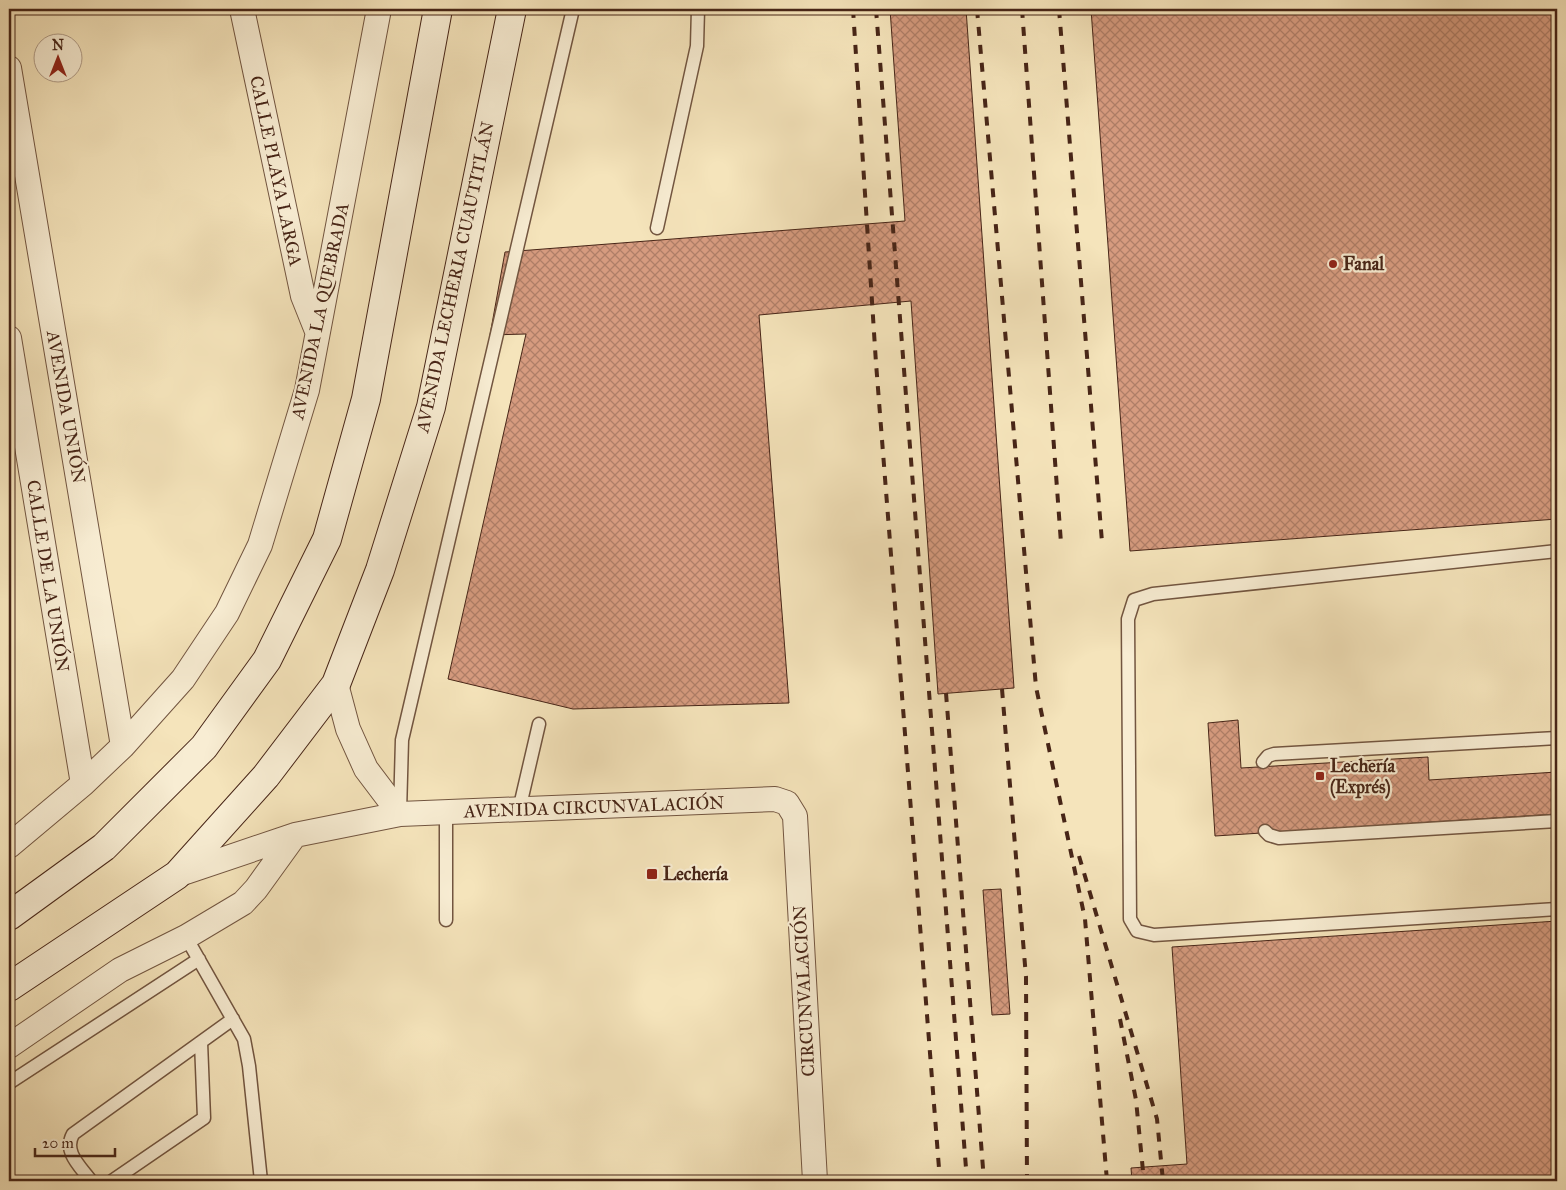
<svg xmlns="http://www.w3.org/2000/svg" width="1566" height="1190" viewBox="0 0 1566 1190" font-family="'IM FELL Great Primer',serif">
  <style>
    .building { fill: url(#building-cross-hatch); stroke: #472517 }
    .lines { fill: none; stroke-linecap: round; stroke-linejoin: round }
    .service-casing { stroke: #725540; stroke-width: 15 }
    .minor-casing { stroke: #725540; stroke-width: 26 }
    .secondary-casing { stroke: #472517; stroke-width: 30 }
    .service { stroke: #f8edd3; stroke-width: 12 }
    .minor { stroke: #f8edd3; stroke-width: 24 }
    .secondary { stroke: #f8edd3; stroke-width: 28 }
    .rail { stroke: #472517; stroke-width: 4; stroke-dasharray: 9 9; stroke-linecap: butt }
    .poi-dot { fill: #8f2418; stroke: #f8edd3; stroke-width: 2 }
    .labels { text-anchor: middle; dominant-baseline: central; stroke-width: 4.5; stroke-linejoin: round; paint-order: stroke }
    .street-label { font-size: 18px; fill: #472517; stroke: #f8edd3 }
    .poi-label { font-size: 18px; font-weight: bold; fill: #472517; stroke: #f8edd3; text-anchor: start }
  </style>
  <defs>
    <pattern id="building-cross-hatch" width="8" height="8" patternUnits="userSpaceOnUse" patternTransform="scale(1.25)"><rect width="8" height="8" fill="#d69b7f"/><path d="M0 0l8 8M0 8l8-8" fill="none" stroke="#af7e67"/></pattern>
  </defs>
  <rect width="100%" height="100%" fill="#f5e4bb"/>
  <filter id="stains"><feTurbulence type="fractalNoise" baseFrequency=".004" numOctaves="4"/><feColorMatrix values="0 0 0 0 .2 0 0 0 0 .09 0 0 0 0 .02 0 0 0 .5 -.17"/></filter>
  <radialGradient id="worn" r=".72"><stop offset=".6" stop-color="#630" stop-opacity="0"/><stop offset="1" stop-color="#630" stop-opacity=".3"/></radialGradient>
  <path class="building" d="M 890,9 L 966,9 L 1014,688 L 938,694 L 911,301 L 759,315 L 789,703 L 573,709 L 448,679 L 526,334 L 490,335 L 505,252 L 905,221 Z
    M 1091,9 L 1557,9 L 1557,519 L 1130,551 Z
    M 1238,720 L 1241,768 L 1428,757 L 1429,780 L 1557,772 L 1557,814 L 1215,836 L 1208,723 Z
    M 1001,889 L 1010,1014 L 992,1015 L 983,890 Z
    M 1557,921 L 1557,1181 L 1132,1181 L 1131,1168 L 1187,1164 L 1172,947 Z"/>
  <g class="lines">
    <g class="service-casing">
      <path id="service" d="M 657,228 L 697,46 L 698,9
        M 1557,551 L 1153,594 L 1134,600 L 1128,619 L 1130,919 L 1137,931 L 1154,935 L 1557,909
        M 1263,762 L 1268,756 L 1274,754 L 1557,738
        M 519,810 L 539,724
        M 400,812 L 402,740 L 573,9
        M 1265,831 L 1269,835 L 1279,838 L 1557,821
        M 446,920 L 446,813
        M 186,937 L 244,1039 L 249,1066 L 261,1181
        M 9,1083 L 199,959
        M 91,1181 C 80,1166 63,1152 73,1134 L 233,1019
        M 112,1181 L 204,1118 L 201,1042"/>
    </g>
    <g class="minor-casing">
      <path id="minor" d="M 242,9 L 303,296 L 317,331
        M 9,68 L 123,746
        M 9,338 L 83,784
        M 336,684 L 348,729 L 366,769 L 400,814
        M 9,846 L 83,784 L 123,746 L 183,679 L 227,613 L 260,545 L 307,390 L 379,9
        M 177,875 L 295,835 L 400,814 L 775,799 L 787,803 L 795,816 L 815,1181
        M 9,1046 L 120,970 L 186,937 L 243,903 L 256,889 L 295,835"/>
    </g>
    <g class="secondary-casing">
      <path id="secondary" d="M 9,916 L 104,847 L 204,747 L 267,660 L 327,539 L 366,399 L 438,9
        M 9,987 L 177,875 L 266,776 L 336,684 L 380,570 L 431,407 L 512,9"/>
    </g>
    <use href="#service" class="service"/>
    <use href="#minor" class="minor"/>
    <use href="#secondary" class="secondary"/>
    <path class="rail" d="M 853,9 L 876,363 L 940,1181
      M 876,9 L 967,1181
      M 977,9 L 1036,687 L 1085,919 L 1107,1181
      M 1022,9 L 1061,543
      M 1059,9 L 1102,542
      M 1002,689 L 1026,977 L 1027,1181
      M 946,693 L 984,1181
      M 1079,856 L 1157,1119 L 1163,1181
      M 1120,1019 L 1136,1100 L 1144,1181"/>
  </g>
  <g class="poi-dot">
    <circle cx="1333" cy="264" r="5"/>
    <rect x="1315" y="771" width="10" height="10" rx="2.5"/>
    <rect x="646" y="868" width="12" height="12" rx="2.5"/>
  </g>
  <g class="labels">
    <g class="street-label">
      <text transform="translate(276 171) rotate(78)">CALLE PLAYA LARGA</text>
      <text transform="translate(455 277) rotate(-78)">AVENIDA LECHERIA CUAUTITLÁN</text>
      <text transform="translate(320 311) rotate(-78)">AVENIDA LA QUEBRADA</text>
      <text transform="translate(66 407) rotate(80)">AVENIDA UNIÓN</text>
      <text transform="translate(48 576) rotate(81)">CALLE DE LA UNIÓN</text>
      <text transform="translate(594 807) rotate(-2)">AVENIDA CIRCUNVALACIÓN</text>
      <text transform="translate(804 991) rotate(-93)">CIRCUNVALACIÓN</text>
    </g>
    <g class="poi-label">
      <text x="1343" y="264">Fanal</text>
      <text x="1330" y="766">Lechería<tspan x="1330" dy="21">(Exprés)</tspan></text>
      <text x="663" y="874">Lechería</text>
    </g>
  </g>
  <rect width="1566" height="1190" fill="none" stroke="#f5e4bb" stroke-width="30"/>
  <rect x="10" y="10" width="1546" height="1170" fill="none" stroke="#472517" stroke-width="2.5"/>
  <rect x="15" y="15" width="1536" height="1160" fill="none" stroke="#472517"/>
  <g transform="translate(58 58)"><circle r="24" fill="#f8edd3" stroke="#b19d88"/>
  <path d="M0-4L9 19L0 12L-9 19Z" fill="#8f2418"/>
  <text y="-8" font-size="14" font-weight="bold" text-anchor="middle" fill="#472517">N</text>
  </g>
  <path d="M35 1148v8h80v-8" fill="none" stroke="#472517" stroke-width="2.5"/>
  <text x="42" y="1148" font-size="15" fill="#472517" stroke="#f8edd3" stroke-width="4" paint-order="stroke">20 m</text>
  <rect width="100%" height="100%" filter="url(#stains)"/>
  <rect width="100%" height="100%" fill="url(#worn)"/>
</svg>
